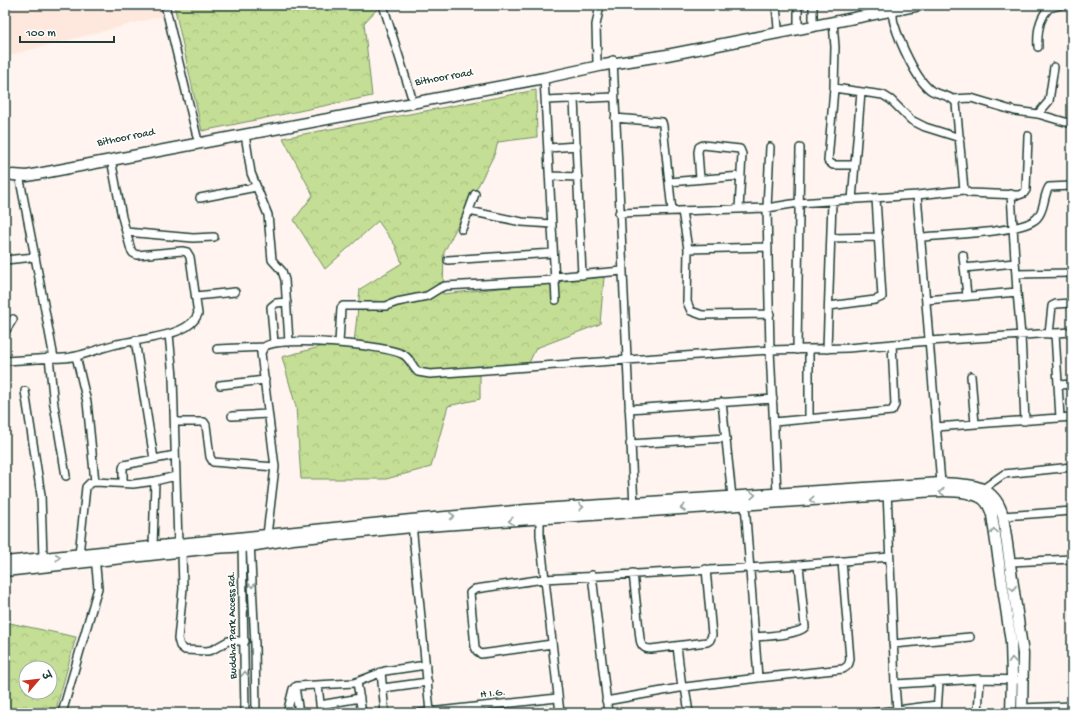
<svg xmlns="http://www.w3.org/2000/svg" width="1077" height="718" viewBox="0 0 1077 718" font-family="'Gochi Hand','Playpen Sans Deva',sans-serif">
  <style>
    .built { fill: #fee7dc }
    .forest { fill: url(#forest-crowns); stroke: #728e64; fill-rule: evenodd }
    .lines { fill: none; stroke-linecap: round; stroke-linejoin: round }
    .street-casing { stroke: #1f3d34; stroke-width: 10 }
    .secondary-casing { stroke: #1f3d34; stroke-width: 13 }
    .street { stroke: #fff; stroke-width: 7 }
    .secondary { stroke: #fff; stroke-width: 10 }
    .oneway { stroke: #8f9e9a }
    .labels { text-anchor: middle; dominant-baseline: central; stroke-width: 3; stroke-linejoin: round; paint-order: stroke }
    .street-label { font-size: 11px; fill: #1f3d34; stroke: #fff }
  </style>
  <defs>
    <pattern id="forest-crowns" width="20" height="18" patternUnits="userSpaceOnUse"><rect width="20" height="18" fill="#c4de95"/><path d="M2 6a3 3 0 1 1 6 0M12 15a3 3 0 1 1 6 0" fill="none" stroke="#a8bf81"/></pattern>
  </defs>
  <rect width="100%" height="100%" fill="#fff4ef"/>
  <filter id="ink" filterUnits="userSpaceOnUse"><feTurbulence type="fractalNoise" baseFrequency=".025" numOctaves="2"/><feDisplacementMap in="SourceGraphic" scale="8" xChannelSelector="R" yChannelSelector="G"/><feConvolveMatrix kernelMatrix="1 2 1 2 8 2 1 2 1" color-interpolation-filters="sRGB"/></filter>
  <g filter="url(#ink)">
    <path class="built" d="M 5,5 L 163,5 L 166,15 L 6,56 Z"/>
    <path class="forest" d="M 174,5 L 381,5 L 364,23 L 372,96 L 202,131 Z
      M 536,90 L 537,137 L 498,142 L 495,153 L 444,252 L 443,294 L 604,277 L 600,324 L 536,348 L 527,367 L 480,372 L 480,399 L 448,406 L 431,467 L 386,479 L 301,479 L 296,407 L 282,357 L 335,343 L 354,343 L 360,289 L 402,263 L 395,245 L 378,221 L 325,269 L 294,220 L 313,195 L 283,138 Z
      M 5,622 L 76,637 L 55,713 L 5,713 ZM 26,668 L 50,668 L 50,692 L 26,692 Z"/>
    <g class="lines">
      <g class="street-casing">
        <path id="street" d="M 165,5 L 197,137
          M 383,5 L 411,95
          M 776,5 L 778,28
          M 813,21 L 813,5
          M 833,22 L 835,47 L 834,88 L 828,161 L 833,165 L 855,165
          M 798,24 L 798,5
          M 1038,47 C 1037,33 1039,18 1049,8 L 1061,5
          M 613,60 L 634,507
          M 597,62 L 596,25 L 600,5
          M 544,78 L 556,300
          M 834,88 L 883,95 L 891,100 L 911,120 L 925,127 L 960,138
          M 574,99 L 582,275
          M 953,99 L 971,98 L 1015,111 L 1038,114 L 1072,124
          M 546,100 L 614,97
          M 1038,114 L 1049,101 L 1054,67
          M 615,118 L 662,122 L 663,126 L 672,211
          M 245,134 L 251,173 L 268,215 L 272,260 L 282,271 L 285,280 L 289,342
          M 770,147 L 767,208 L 770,350 L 777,493
          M 548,148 L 577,146
          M 550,176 L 578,177
          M 700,179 L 698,152 L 699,147 L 703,145 L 740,149 L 742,154 L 739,209
          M 669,182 L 741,176
          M 964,190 L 969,193 L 1019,195 L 1024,193 L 1026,190 L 1028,136
          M 1011,194 L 1017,292 L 1021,336 L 1025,421
          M 917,195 L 941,483
          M 200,198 L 256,187
          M 852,200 L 861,92
          M 469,211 L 522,222 L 552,224
          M 682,211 L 688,249 L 687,302 L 691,311 L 702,315 L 770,314
          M 619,213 L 767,208 L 798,203 L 917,195 L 964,190 L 956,103 C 951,95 939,95 932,91 C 916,81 899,40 894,23 C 892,17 893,13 894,7
          M 462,229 L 475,194
          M 126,232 L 193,238 L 214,237
          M 920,237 C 943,235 1024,233 1037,218 C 1045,210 1043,196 1049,187 L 1072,186
          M 831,238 L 879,237
          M 688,249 L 768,247
          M 963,255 L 967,296
          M 5,260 L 35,257 L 19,175
          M 448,260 L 553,253
          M 964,268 L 1015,263
          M 1016,274 L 1072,273
          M 554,277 L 622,271
          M 196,296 L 235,292
          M 926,300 L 1017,292
          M 829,306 L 875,300 L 882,297 L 876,198
          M 5,332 L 13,319
          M 1055,333 L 1060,418
          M 169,334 L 173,377 L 178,544
          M 1049,334 L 1052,306 L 1056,304 L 1072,303
          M 135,340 L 154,459
          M 274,343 L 271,307 L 276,303 L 287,302
          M 339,343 L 341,308 L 343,306 L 386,306 L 397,302 L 427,296 L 440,288 L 445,286 L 554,280
          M 217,349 L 264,347
          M 809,349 L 809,419
          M 827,349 L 832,201
          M 797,350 L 800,148
          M 76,356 L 87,402 L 95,482 L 133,484 L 155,481 L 176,476
          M 49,357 L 54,405 L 66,476
          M 54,358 C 75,360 96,349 117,344 C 136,340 162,338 180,330 C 187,327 195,321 198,314 L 190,257 L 187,252 L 182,251 L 137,255 L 133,253 L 131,250 L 122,217 L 111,159
          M 5,361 L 54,358 L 35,257
          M 971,376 L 975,424
          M 220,385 L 265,380
          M 1059,385 L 1072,384
          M 25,391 L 41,495 L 43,558
          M 722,402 L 732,497
          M 629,409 L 773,399
          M 232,416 L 268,414
          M 175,422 L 204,422 L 206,425 L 210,457 L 213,462 L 275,467
          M 774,422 L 892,411 L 895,405 L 892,344
          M 936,427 L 1072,417
          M 630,444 L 726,438
          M 123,483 L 123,468 L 124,465 L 175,455
          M 887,491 L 895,684 L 980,679 L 1023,680
          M 980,491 L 1004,474 L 1072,467
          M 745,504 L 758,678
          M 540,514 L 540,535 L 560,713
          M 1003,516 L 1072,511
          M 412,524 L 430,712
          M 267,535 L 275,467 L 261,353 L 264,347 C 279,335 384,345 402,354 C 410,357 412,367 418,372 L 430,374 L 770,350 L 848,348 L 929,341 L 1072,332
          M 250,541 L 255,645 L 256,713
          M 242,543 L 245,713
          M 153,547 L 155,481
          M 182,552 L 183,588 L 178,639 L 180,646 L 185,650 L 207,651 L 212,650 L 228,641 L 245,641
          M 79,555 L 86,487 L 90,483 L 95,482
          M 1010,562 L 1072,559
          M 633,573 L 640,639 C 641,646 644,649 651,649 L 707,642 L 710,640 L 712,635 L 706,569
          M 592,575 L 608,713
          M 755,637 C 766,636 798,635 805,627 L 799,565
          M 552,644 L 481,654 L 477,651 L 475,647 L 470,593 L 475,589 L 544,579 L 799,565 L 889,557
          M 893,644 L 970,637
          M 677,646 L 682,688
          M 381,672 L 385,713
          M 357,682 L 362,713
          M 895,684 L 897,710
          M 318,685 L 321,713
          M 295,687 L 299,713
          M 685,687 L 689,713
          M 383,688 L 428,682
          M 606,701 L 685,687 L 758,678 L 843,669 C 848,666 849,665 850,659 L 842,561
          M 320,705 L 360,698
          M 1022,708 L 1072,706
          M 62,713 L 98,588 L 95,557
          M 287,713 L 293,689 L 297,686 L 354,683 L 385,671 L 426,665
          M 420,713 L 557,698
          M 873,713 L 937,705
          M 937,713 L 939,682
          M 978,713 L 980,679"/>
      </g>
      <g class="secondary-casing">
        <path id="secondary" d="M 13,175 L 27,176 L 544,78 L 604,65 L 667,55 L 920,5
          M 5,562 L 411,520 L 526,510 L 941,483 C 970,485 994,483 1003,516 L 1023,654 L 1022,713
          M 5,571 L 213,548 L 250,546 L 293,539 L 412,527 L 887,495 C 911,493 963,485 983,499 C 988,503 990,508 992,515 L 1011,642 L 1012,676 L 1011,713"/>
      </g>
      <use href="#street" class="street"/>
      <use href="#secondary" class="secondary"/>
    </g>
    <defs><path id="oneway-chevron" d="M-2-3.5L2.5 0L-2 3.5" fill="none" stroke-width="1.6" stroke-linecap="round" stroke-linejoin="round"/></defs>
    <g class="oneway">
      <use href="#oneway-chevron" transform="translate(942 492) rotate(179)"/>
      <use href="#oneway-chevron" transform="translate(753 495) rotate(-4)"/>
      <use href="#oneway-chevron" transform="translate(812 500) rotate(176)"/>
      <use href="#oneway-chevron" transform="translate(581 507) rotate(-4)"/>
      <use href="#oneway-chevron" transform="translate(683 508) rotate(176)"/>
      <use href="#oneway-chevron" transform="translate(452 516) rotate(-5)"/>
      <use href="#oneway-chevron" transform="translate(511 521) rotate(176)"/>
      <use href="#oneway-chevron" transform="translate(994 531) rotate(-99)"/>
      <use href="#oneway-chevron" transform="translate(58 557) rotate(-6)"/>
      <use href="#oneway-chevron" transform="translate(252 585) rotate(87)"/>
      <use href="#oneway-chevron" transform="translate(1013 588) rotate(81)"/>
      <use href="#oneway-chevron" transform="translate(1012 660) rotate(-93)"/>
      <use href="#oneway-chevron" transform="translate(245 674) rotate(-91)"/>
    </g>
  </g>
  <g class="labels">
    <g class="street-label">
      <text transform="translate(444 78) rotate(-10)">Bithoor road</text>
      <text transform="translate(126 138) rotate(-11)">Bithoor road</text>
      <text transform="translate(233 625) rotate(-91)">Buddha Park Access Rd.</text>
      <text transform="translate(493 694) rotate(-6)">H I.G.</text>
    </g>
  </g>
  <rect width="1077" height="718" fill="none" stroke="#fff" stroke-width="20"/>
  <rect x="10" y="10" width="1057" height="698" fill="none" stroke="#1f3d34" stroke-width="1.5" filter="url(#ink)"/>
  <g transform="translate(38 680) rotate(62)"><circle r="19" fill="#ffffff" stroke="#a5b1ae"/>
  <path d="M0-3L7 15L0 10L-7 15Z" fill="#c8321e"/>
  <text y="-6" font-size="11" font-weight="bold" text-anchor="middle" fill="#1f3d34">उ</text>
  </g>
  <path d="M20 36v6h94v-6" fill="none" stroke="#1f3d34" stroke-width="2"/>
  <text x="26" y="36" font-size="12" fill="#1f3d34" stroke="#ffffff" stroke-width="3" paint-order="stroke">100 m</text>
</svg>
